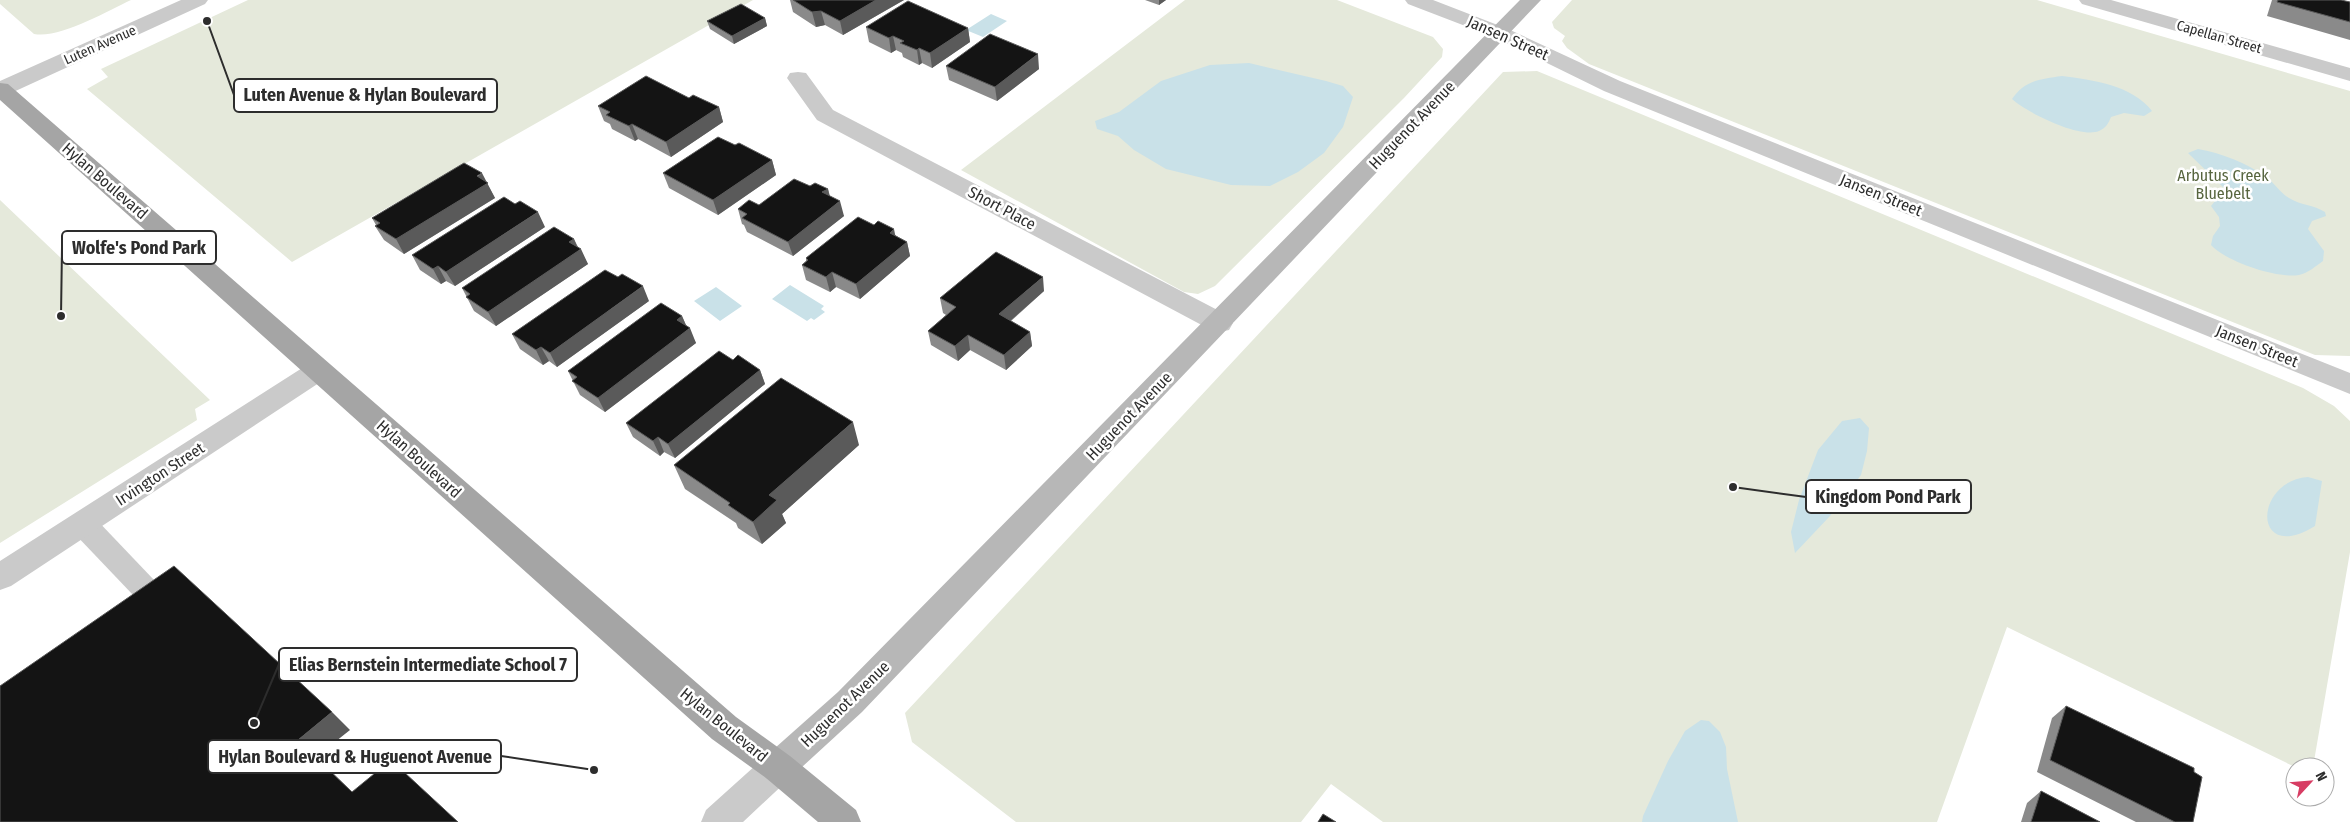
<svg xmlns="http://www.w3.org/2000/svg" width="2350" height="822" viewBox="0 0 2350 822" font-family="'Fira Sans Condensed',sans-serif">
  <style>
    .green { fill: #e5e9db }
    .water { fill: #c9e1e8 }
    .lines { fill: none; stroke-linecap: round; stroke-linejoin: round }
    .lane { fill: #cacaca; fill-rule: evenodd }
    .street { fill: #cacaca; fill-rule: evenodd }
    .secondary { fill: #b7b7b7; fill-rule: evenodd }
    .primary { fill: #a5a5a5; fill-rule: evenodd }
    .wall { fill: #8a8a8a }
    .shaded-wall { fill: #5a5a5a }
    .building { fill: #141414; stroke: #5a5a5a }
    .labels { text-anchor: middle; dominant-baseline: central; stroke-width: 5; stroke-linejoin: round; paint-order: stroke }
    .far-street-label { font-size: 14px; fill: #2d2d2d; stroke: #fff }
    .street-label { font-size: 16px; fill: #2d2d2d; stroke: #fff }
    .park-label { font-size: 16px; fill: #57653e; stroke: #fff }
    .leader { fill: none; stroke: #2d2d2d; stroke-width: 2 }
    .callout-dot { fill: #2d2d2d; stroke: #fff; stroke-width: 2 }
    .callout { fill: #fff; stroke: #2d2d2d; stroke-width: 2 }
    .callout-label { font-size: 18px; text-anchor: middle; font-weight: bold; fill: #2d2d2d }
  </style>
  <rect width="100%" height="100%" fill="#fff"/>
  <path class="green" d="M 0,0 L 131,0 C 107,11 60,39 34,34 L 0,4 Z
    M 248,0 L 753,0 L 292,262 L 87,89 L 108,77 L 101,69 Z
    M 1185,0 L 1337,0 L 1433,37 L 1443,49 L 1442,57 L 1404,98 L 1215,286 L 1198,294 L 1184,292 L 961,170 Z
    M 1572,0 L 2037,0 L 2350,91 L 2350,356 L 2315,355 L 1589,64 L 1567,48 L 1562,41 L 1565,36 L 1554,28 L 1552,22 Z
    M 1537,71 L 2303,388 L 2334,406 L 2350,421 L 2350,552 L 2313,767 L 2295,767 L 2007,627 L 1937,822 L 1383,822 L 1331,784 L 1301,822 L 1016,822 L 912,742 L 905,713 L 1503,72 Z
    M 0,200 L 210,400 L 195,409 L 197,420 L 0,543 Z"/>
  <path class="water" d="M 991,14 L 1007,21 L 983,37 L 966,30 Z
    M 1249,63 L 1326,81 L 1343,86 L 1353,97 L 1343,127 L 1324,153 L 1298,172 L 1270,186 L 1231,185 L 1166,169 L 1134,150 L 1118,136 L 1097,129 L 1095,121 L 1119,112 L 1161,81 L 1210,65 Z
    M 2062,76 C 2093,80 2132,85 2152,111 L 2144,116 L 2124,113 L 2111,117 C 2108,124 2106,128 2099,131 C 2080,139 2026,112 2012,99 C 2025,80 2041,79 2062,76 Z
    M 2198,149 C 2221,153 2247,163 2266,177 C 2275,183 2280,193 2289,198 C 2300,205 2314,205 2325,212 L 2326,216 L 2312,221 L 2308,229 L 2324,251 L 2323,261 C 2316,266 2308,273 2299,275 C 2277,279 2225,261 2211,245 L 2213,236 L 2220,226 L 2219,217 L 2211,206 L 2225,189 L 2188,153 Z
    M 790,285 L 824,306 L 821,309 L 825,312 L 814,320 L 811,318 L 807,321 L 772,299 Z
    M 716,287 L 742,306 L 720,321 L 694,301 Z
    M 1860,418 L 1869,428 L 1867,451 L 1861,475 L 1830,516 L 1795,553 L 1791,532 L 1799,500 L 1818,450 L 1842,421 Z
    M 2308,477 L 2322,481 L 2315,526 C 2252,565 2253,481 2308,477 Z
    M 1701,720 L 1709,721 L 1720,732 L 1726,747 L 1727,769 L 1738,822 L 1642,822 L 1643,816 L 1668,761 L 1685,731 Z"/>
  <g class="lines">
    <path class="lane" d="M 83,513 L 93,516 L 154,580 L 158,588 L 154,596 L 144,600 L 134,596 L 73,532 L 70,524 L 73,516 Z"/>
    <path class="street" d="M 181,0 L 208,0 L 205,4 L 9,94 L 0,95 L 0,81 Z
      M 1405,0 L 1433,0 L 1508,29 L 1620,81 L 2350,373 L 2350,394 L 1604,91 L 1494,37 L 1408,4 Z
      M 2079,0 L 2111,0 L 2350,68 L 2350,81 L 2082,4 Z
      M 798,72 L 806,73 L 833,110 L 1229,316 L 1233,323 L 1229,330 L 1220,332 L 1211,330 L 817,120 L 787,78 L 790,73 Z
      M 319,360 L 328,363 L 332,370 L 328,377 L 11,586 L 0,590 L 0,561 L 310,363 Z
      M 778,751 L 790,756 L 795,767 L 790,778 L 743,822 L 701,822 L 706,810 L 766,756 Z"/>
    <path class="secondary" d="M 1520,0 L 1541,0 L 862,712 L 790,778 L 778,783 L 766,778 L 761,767 L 766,756 L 838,692 Z"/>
    <path class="primary" d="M 0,83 L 8,84 L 736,717 L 790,756 L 856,810 L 861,822 L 818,822 L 766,778 L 712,739 L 0,100 Z"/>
  </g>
  <path class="wall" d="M 790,0 L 904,0 L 843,35 L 825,25 L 816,27 L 793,12 Z
    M 1145,0 L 1166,0 L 1159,5 Z
    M 2272,0 L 2341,0 L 2350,2 L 2350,40 L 2267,16 Z
    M 765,18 L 767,26 L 734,44 L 710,29 L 707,21 Z
    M 866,27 L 968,28 L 970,42 L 932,68 L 922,63 L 919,65 L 903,57 L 902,53 L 896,50 L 891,53 L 869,42 Z
    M 946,66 L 1039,69 L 997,101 L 949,80 Z
    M 689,98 L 719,107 L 723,122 L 671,157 L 638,139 L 635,141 L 612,129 L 610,124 L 604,121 L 598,106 Z
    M 772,160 L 776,175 L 718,215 L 669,188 L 663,173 Z
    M 486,182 L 495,198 L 404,254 L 384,240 L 375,226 L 376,225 L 372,218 Z
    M 810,186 L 828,189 L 830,196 L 844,216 L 793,256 L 747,232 L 744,225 L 742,224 L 738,209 L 759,205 Z
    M 545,227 L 455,286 L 446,281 L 441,284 L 420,270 L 412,255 Z
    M 895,235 L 907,242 L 910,256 L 860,299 L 836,287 L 830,292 L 806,280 L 802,265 L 806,261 L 806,258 Z
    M 574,239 L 578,247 L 588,264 L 496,326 L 474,311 L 462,288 Z
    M 1044,291 L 1011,321 L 1030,332 L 1032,346 L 1006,370 L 970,350 L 958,361 L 931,345 L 928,331 L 946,315 L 943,313 L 940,298 Z
    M 649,301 L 557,367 L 549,361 L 543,365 L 520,349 L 512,334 Z
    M 682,316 L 686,325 L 696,343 L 605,412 L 580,395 L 568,371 Z
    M 733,360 L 760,370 L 765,384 L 675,458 L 664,452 L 660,456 L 633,437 L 626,423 Z
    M 859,445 L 782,514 L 786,523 L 762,544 L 738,528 L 736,523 L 685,489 L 674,465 Z
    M 2066,706 L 2194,772 L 2193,822 L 2136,822 L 2037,772 L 2052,718 Z
    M 2041,791 L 2100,822 L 2021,822 L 2027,803 Z"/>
  <path class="shaded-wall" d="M 876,0 L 904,0 L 843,35 L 840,21 Z
    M 1159,0 L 1166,0 L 1159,5 Z
    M 821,11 L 825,25 L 816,27 L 812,12 Z
    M 765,18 L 767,26 L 734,44 L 732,36 Z
    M 968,28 L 970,42 L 932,68 L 930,53 Z
    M 893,36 L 896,50 L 891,53 L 889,38 Z
    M 919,48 L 922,63 L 919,65 L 917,50 Z
    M 1038,54 L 1039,69 L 997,101 L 995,87 Z
    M 719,107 L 723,122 L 671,157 L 666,142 Z
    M 632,124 L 638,139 L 635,141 L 629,126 Z
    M 772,160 L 776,175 L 718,215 L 713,200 Z
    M 482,173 L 495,198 L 404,254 L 396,239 Z
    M 828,189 L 831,203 L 822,192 Z
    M 840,201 L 844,216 L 793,256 L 788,242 Z
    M 538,212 L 545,227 L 455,286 L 446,272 Z
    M 894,229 L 897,244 L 890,233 Z
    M 574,239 L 579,251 L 581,249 L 588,264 L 496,326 L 488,312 L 569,242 Z
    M 907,242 L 910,256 L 860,299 L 856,284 Z
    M 438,266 L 446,281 L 441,284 L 433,269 Z
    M 832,272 L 836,287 L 830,292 L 826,277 Z
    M 1043,277 L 1044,291 L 1001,329 L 999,314 Z
    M 643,286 L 649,301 L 557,367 L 550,353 Z
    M 682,316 L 688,330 L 690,328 L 696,343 L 605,412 L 598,398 L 677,320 Z
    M 1030,332 L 1032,346 L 1006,370 L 1004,355 Z
    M 968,335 L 970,350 L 958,361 L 955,346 Z
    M 541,347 L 549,361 L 543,365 L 536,350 Z
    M 760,370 L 765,384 L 675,458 L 668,444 Z
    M 853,422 L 859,445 L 782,514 L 786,523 L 762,544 L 753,522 L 769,495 Z
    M 658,437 L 664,452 L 660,456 L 653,441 Z
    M 332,712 L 350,730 L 316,757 L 370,809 L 298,740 Z"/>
  <path class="building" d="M 793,0 L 876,0 L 840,21 L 821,11 L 812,12 Z
    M 2278,0 L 2341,0 L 2350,2 L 2350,22 L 2277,2 Z
    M 908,1 L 968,28 L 930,53 L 919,48 L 917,50 L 900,43 L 904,41 L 893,36 L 889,38 L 866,27 Z
    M 741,4 L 765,18 L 732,36 L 707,21 Z
    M 990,34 L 1038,54 L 995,87 L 946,66 Z
    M 646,76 L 689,98 L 693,95 L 719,107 L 666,142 L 632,124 L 629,126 L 606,115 L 610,112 L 598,106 Z
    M 718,137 L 735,145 L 739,143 L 772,160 L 713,200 L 663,173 Z
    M 464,163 L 482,173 L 477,176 L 488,183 L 396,239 L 375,226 L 380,223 L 372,218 Z
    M 794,179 L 810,186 L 815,183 L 828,189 L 822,192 L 840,201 L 788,242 L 742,218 L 747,214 L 738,209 L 749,200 L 759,205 Z
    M 504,197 L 515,204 L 520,201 L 538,212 L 446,272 L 438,266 L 433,269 L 412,255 Z
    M 858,217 L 874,225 L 878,221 L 894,229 L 890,233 L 907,242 L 856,284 L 832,272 L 826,277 L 802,265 L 808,260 L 806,258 Z
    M 554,227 L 574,239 L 569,242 L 581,249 L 488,312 L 466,297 L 470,294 L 462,288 Z
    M 996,252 L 1043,277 L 999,314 L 1030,332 L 1004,355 L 968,335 L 955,346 L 928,331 L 956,307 L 940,298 Z
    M 605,270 L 618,277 L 622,274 L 643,286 L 550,353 L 541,347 L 536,350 L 512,334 Z
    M 661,303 L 682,316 L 677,320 L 690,328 L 598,398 L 572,381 L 577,377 L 568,371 Z
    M 719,351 L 733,360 L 738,355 L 760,370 L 668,444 L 658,437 L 653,441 L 626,423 Z
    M 781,378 L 853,422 L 769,495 L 777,500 L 753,522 L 728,505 L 730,503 L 674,465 Z
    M 174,566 L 332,712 L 298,740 L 352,792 L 391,760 L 458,822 L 0,822 L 0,686 Z
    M 2066,706 L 2194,768 L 2194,772 L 2202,777 L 2193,822 L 2175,822 L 2050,760 Z
    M 2041,791 L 2100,822 L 2031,822 Z
    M 1323,814 L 1336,822 L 1318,822 Z"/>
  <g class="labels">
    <g class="far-street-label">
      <text transform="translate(2219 37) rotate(16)">Capellan Street</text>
      <text transform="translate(100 45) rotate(-24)">Luten Avenue</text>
    </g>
    <g class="street-label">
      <text transform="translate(1508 38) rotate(24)">Jansen Street</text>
      <text transform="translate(1412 125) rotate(-46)">Huguenot Avenue</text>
      <text transform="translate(105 181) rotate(41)">Hylan Boulevard</text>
      <text transform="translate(1881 195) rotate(22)">Jansen Street</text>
      <text transform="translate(1002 208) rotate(28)">Short Place</text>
      <text transform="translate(2257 346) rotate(22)">Jansen Street</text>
      <text transform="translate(1129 416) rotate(-46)">Huguenot Avenue</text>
      <text transform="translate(419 459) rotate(42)">Hylan Boulevard</text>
      <text transform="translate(160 474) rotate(-33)">Irvington Street</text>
      <text transform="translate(845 704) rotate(-44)">Huguenot Avenue</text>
      <text transform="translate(724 725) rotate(39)">Hylan Boulevard</text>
    </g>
    <g class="park-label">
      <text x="2223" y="175">Arbutus Creek<tspan x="2223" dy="18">Bluebelt</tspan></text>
    </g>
  </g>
  <path class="leader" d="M207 21L234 95M61 316L62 247M1733 487L1806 497M254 723L279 664M594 770L501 756"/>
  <g class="callout-dot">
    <circle cx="207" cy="21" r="5"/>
    <circle cx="61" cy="316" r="5"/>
    <circle cx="1733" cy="487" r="5"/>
    <circle cx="254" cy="723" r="5"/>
    <circle cx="594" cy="770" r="5"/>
  </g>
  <g class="callout">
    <rect x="234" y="79" width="263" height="33" rx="5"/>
    <rect x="62" y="231" width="154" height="33" rx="5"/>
    <rect x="1806" y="480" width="165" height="33" rx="5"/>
    <rect x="279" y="648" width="298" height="33" rx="5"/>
    <rect x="208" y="740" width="293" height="33" rx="5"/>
  </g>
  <g class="callout-label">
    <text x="365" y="101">Luten Avenue &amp; Hylan Boulevard</text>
    <text x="139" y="254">Wolfe's Pond Park</text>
    <text x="1888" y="503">Kingdom Pond Park</text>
    <text x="428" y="671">Elias Bernstein Intermediate School 7</text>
    <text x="355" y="763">Hylan Boulevard &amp; Huguenot Avenue</text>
  </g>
  <g transform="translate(2310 782) rotate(64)"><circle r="24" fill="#ffffff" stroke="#ababab"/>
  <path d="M0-4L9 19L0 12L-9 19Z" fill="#d73c63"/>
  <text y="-8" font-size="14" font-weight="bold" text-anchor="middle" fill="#2d2d2d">N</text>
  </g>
</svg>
